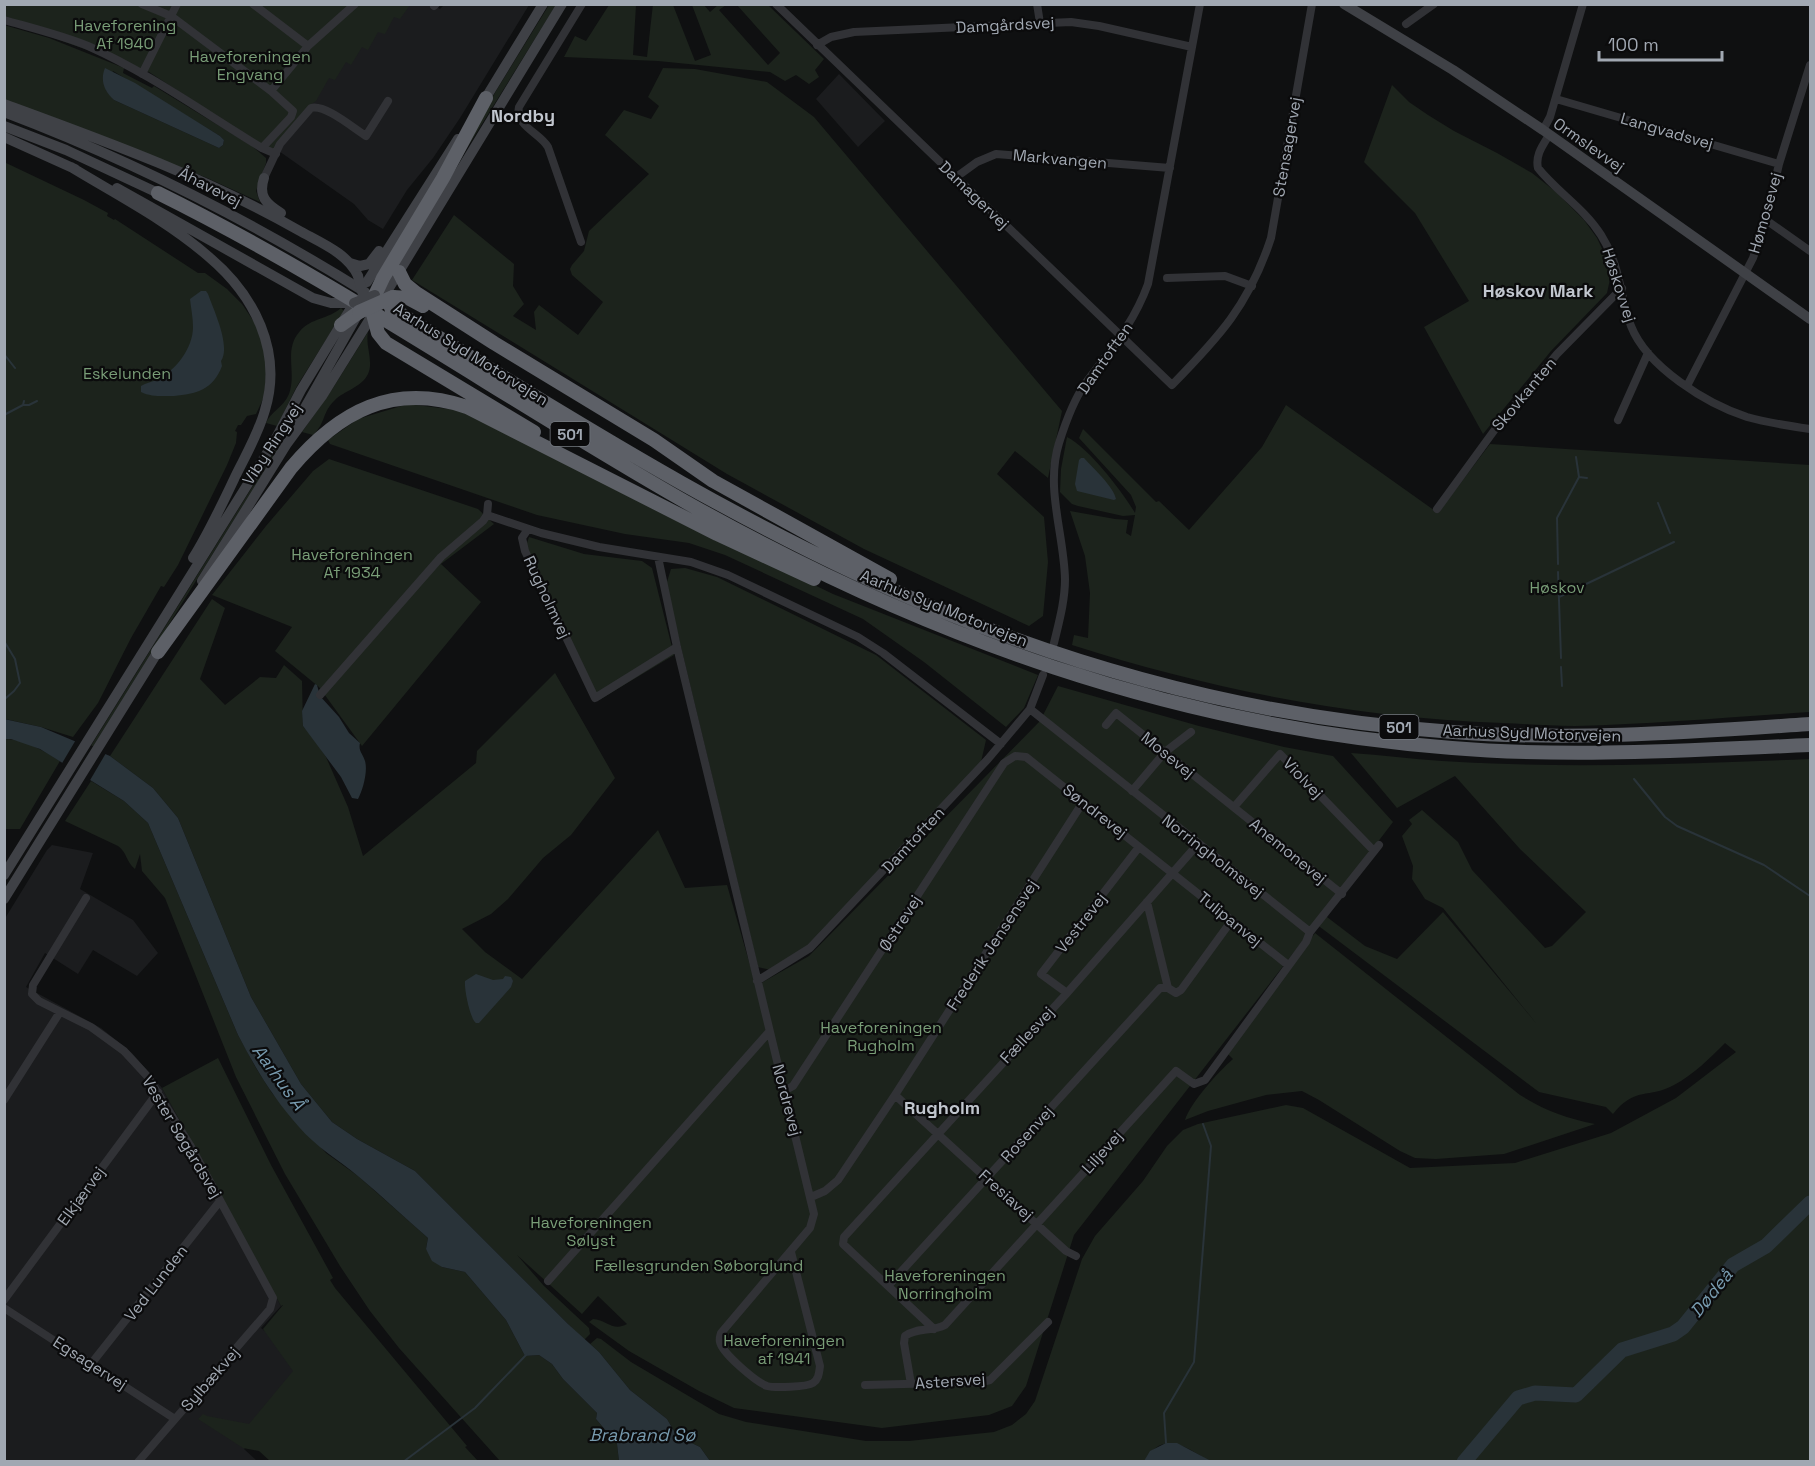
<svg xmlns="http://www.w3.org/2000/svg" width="1815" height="1466" viewBox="0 0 1815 1466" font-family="'Space Grotesk',sans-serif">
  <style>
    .built { fill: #1b1c1e }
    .green { fill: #1c231c; fill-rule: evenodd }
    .water { fill: #293339 }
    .pier { fill: #0f1011 }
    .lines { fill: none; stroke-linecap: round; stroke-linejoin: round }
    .stream { stroke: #293339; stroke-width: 2 }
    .river { stroke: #293339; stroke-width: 15 }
    .street { stroke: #313236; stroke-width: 8 }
    .secondary { stroke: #3f4146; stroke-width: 10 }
    .highway { stroke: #5d6067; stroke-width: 14 }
    .secondary-bridge { stroke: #3f4146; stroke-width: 10 }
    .highway-bridge { stroke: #5d6067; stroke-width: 14 }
    .labels { text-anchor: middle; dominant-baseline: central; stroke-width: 4.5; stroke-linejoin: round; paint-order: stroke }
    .shield { fill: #0b0b0c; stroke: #747980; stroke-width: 1.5 }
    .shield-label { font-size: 15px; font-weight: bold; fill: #a1a8b2 }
    .park-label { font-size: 16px; fill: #799d77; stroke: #0b0b0c }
    .street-label { font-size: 16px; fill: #a1a8b2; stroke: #0b0b0c }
    .neighbourhood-label { font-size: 18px; font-weight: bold; fill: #c1c6ce; stroke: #0b0b0c }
    .water-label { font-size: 18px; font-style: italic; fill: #779aae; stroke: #0b0b0c }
  </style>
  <rect width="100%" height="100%" fill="#0f1011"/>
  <path class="built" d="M 404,5 L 434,5 L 440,9 L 444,5 L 529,5 L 460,118 L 433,158 L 407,190 L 383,229 L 368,220 L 354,204 L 276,149 L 296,103 Z
    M 839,74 L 885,121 L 858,147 L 816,99 Z
    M 52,845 L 93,853 L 80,889 L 133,920 L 158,953 L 137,976 L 93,950 L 78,974 L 45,953 L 26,987 L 101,1028 L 132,1053 L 162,1088 L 281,1306 L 261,1328 L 313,1369 L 244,1449 L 257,1461 L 5,1461 L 4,920 L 47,850 Z"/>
  <path class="green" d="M 4,5 L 410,5 L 400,19 L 394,17 L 385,34 L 378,32 L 368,50 L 362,47 L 351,65 L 346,62 L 335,80 L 329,78 L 316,101 L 310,105 L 276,149 L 266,148 L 149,72 L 34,31 L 5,23 Z
    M 549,5 L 556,5 L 467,148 L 432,211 L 430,210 L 496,91 Z
    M 636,5 L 633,55 L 647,57 L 653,4 L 673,5 L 695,61 L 711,55 L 692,5 L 704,5 L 710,12 L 718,5 L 726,5 L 719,10 L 768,65 L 780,53 L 737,5 L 768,5 L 824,59 L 815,70 L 819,77 L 809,84 L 796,75 L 785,81 L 770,72 L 658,61 L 564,57 L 575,36 L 586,41 L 609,5 Z
    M 4,25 L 49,38 L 124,68 L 123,73 L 152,88 L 154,86 L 252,146 L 266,158 L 266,163 L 256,191 L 260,202 L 205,177 L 5,101 ZM 113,71 L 220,136 L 224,140 L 223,145 L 219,148 L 114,100 L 106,90 Z
    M 663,68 L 695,69 L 767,82 L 814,117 L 1062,411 L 1048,478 L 1015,451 L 997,474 L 1044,517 L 1048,562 L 1043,616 L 1029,626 L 864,549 L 727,474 L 412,280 L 454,215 L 514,264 L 513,286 L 524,304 L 513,316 L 536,330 L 534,312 L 539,305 L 578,335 L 603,302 L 572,275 L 570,269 L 572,265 L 584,251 L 589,231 L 649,174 L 605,135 L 624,110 L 651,119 L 659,106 L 648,97 Z
    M 1392,85 L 1409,102 L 1428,115 L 1454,131 L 1497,153 L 1532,173 L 1556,192 L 1584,220 L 1597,238 L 1612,270 L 1607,293 L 1551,351 L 1483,434 L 1424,327 L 1469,301 L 1415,213 L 1364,162 Z
    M 4,162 L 84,200 L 108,213 L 107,216 L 114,220 L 115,219 L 198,273 L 205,273 L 227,289 L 242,304 L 261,332 L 267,367 L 264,397 L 256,414 L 247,416 L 241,425 L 238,425 L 235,431 L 237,432 L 236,443 L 227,465 L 178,565 L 164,587 L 161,586 L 131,638 L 98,703 L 73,737 L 41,727 L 5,719 Z
    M 341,308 L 344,311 L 297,386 L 277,426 L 266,423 C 270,412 284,407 289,394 C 297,372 283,350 300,331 C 311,318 329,319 341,308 Z
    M 368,332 C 365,346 374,361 368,374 C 362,387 344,391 335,400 C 322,412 326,423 313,435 L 302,432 L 333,388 Z
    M 408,404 L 464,411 L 642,502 L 833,594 L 1038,675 L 1024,708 L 1006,727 L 924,662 L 863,619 L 725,555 L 689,543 L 625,534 L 537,515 L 330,444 L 328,440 L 358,419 Z
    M 1286,405 L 1438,513 L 1490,444 L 1810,465 L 1810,712 C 1732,717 1654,724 1575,726 C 1551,726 1527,724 1503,723 C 1355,718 1213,690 1072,645 L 1074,635 L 1088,638 L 1090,593 L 1085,556 L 1070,511 L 1115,519 L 1128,520 L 1126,533 L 1131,536 L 1135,515 L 1123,516 L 1078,506 L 1072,504 L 1060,492 L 1061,469 L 1067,437 C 1089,448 1122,491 1135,513 L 1136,507 L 1131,495 L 1079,438 L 1083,429 L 1156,502 L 1159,501 L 1189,530 L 1262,447 Z
    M 279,444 L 281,444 L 89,753 L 87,752 Z
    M 329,459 L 478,509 L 494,524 L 441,564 L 481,602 L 362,746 L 319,687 L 275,651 L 292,627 L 212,595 L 266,526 L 313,471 Z
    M 529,537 L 584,554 L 642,561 L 652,568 L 674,655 L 599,700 L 526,546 Z
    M 685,568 L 717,577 L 876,655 L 986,740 L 981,762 L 807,947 L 771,970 L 758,967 L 666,585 L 671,569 Z
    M 212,599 L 225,608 L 200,679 L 225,705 L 260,677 L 276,678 L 284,665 L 302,681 L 303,726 L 315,740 L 326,757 L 348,807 L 363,856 L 476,763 L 477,751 L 555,673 L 615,778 L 571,835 L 543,858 L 508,899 L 491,914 L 462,929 L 485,952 L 522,979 L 658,830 L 685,888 L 727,885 L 756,986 L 809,956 L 1040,721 L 1058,686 L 1199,726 L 1284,747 L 1333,756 L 1393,822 L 1323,914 L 1365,946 L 1397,959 L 1443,912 L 1536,1023 L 1443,908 L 1425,899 L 1412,879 L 1413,866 L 1402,836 L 1412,824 L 1409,820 L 1422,810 L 1458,842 L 1472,870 L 1545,948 L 1552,946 L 1586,912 L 1520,849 L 1455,776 L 1397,808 L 1351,753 C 1381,755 1412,759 1442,761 C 1565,769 1688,764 1810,759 L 1810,1461 L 1211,1462 C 1187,1448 1163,1428 1144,1462 L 710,1461 L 700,1447 L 677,1436 L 667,1419 L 630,1390 L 599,1352 L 590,1344 L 597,1338 L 601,1339 L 631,1362 L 719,1414 L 746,1422 L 866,1441 L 909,1441 L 994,1432 L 1012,1425 L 1026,1414 L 1035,1401 L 1082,1259 L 1095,1236 L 1143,1181 L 1167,1146 L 1183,1130 L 1198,1124 L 1286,1105 L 1303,1108 L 1410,1168 L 1515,1163 L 1611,1133 L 1676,1098 L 1736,1052 L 1725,1043 C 1710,1058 1693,1075 1674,1085 C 1649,1099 1635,1086 1613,1114 L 1606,1107 L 1539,1092 L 1316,924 L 1074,1235 L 1026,1386 L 1012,1406 L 989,1415 L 882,1428 L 734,1408 L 699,1391 L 629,1351 L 589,1322 L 593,1319 C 607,1320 613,1332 627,1324 L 598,1296 L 582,1314 L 517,1255 L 544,1286 L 589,1328 L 590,1334 L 584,1340 L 415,1171 L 357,1139 L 332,1122 L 301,1084 L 251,997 L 178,818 L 153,788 L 110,756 Z
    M 4,739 C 25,739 44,751 60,761 L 20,829 L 5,829 Z
    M 91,781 L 124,801 L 148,823 L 238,1035 L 256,1068 L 272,1093 L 326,1153 L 358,1176 L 428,1238 L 426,1249 L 442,1267 L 465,1272 L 506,1320 L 525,1356 L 539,1355 L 552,1364 L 563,1379 L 597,1413 L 596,1419 L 617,1444 L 619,1461 L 500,1461 L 399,1348 L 370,1311 L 340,1266 L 285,1174 L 236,1077 L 165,898 L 142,871 L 140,854 L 135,869 C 126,862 127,852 118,846 L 65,821 Z
    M 1315,933 L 1520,1095 C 1546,1111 1566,1118 1595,1124 L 1504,1154 L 1436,1159 L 1415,1158 L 1400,1151 L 1319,1100 L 1302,1091 L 1266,1095 L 1208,1111 L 1185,1120 C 1191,1102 1218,1072 1233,1059 L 1228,1054 Z
    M 218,1058 L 271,1165 L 333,1278 L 330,1280 L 335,1288 L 467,1446 L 465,1447 L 478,1461 L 270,1461 L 259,1451 L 243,1448 L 198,1419 L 203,1414 L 207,1416 L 249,1424 L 293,1371 L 263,1329 L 283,1305 L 281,1306 L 162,1088 Z"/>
  <path class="water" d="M 105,68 L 135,83 L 220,136 L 224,140 L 223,145 L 219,148 L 114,100 C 104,91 100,80 105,68 Z
    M 201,291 L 206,291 L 208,294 C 214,311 231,346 221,361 L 222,366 C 213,390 196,394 174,396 C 162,396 151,397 141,392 L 141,386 C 146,383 152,382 158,379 C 176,370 193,348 193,327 C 193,318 191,308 190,299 Z
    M 1081,458 L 1084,458 C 1093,468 1114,487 1116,499 L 1114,500 L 1077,491 L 1075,484 L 1079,460 Z
    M 315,684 L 317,685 L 320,696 L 339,717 L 349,733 L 360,743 C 358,751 363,754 365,761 C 368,771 363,790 358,799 L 352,798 L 341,777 L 303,726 L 302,711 Z
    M 4,719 L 41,727 L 110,756 L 153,788 L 178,818 L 251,997 L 301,1084 L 332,1122 L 357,1139 L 415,1171 L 568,1324 L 599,1352 L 630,1390 L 667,1419 L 677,1436 L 700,1447 L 710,1461 L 619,1461 L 617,1444 L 596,1419 L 597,1413 L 563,1379 L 552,1364 L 539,1355 L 525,1356 L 506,1320 L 465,1272 L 442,1267 L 432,1261 L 426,1249 L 428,1238 C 405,1218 382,1196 359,1177 C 339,1160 316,1147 299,1127 C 274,1099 255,1068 238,1035 L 148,823 L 124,801 L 40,749 L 11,739 L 5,739 Z
    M 476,974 L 493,980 L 503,979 L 505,976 L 511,977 L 513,981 L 511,987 L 479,1023 L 476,1023 C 470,1019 464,989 465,981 Z
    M 1166,1443 L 1177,1443 L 1211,1461 L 1144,1461 L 1150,1451 Z"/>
  <path class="pier" d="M 77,738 L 106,753 L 89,782 L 61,765 Z"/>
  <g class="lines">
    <path class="stream" d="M 4,354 L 15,368
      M 23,405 L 29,405 L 37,401
      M 4,415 L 23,405 L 24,401
      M 1579,477 L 1587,478
      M 1658,503 L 1670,533
      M 1558,564 L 1557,518 L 1579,477 L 1576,457
      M 1558,572 L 1561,658
      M 1559,597 L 1674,542
      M 4,641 L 15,659 L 20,683 L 14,691 L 6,698
      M 1561,667 L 1562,686
      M 1634,779 L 1665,817 L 1677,826 L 1764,865 L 1810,896
      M 1166,1443 L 1164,1413 L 1194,1362 L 1211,1146 L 1203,1124
      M 403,1462 L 475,1408 L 527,1354"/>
    <path class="river" d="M 1464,1462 L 1518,1398 L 1535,1393 L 1576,1395 L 1622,1350 L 1673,1334 L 1683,1327 L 1733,1265 L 1766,1246 L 1810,1203"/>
    <path class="street" d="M 142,4 L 171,16 L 271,91 L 293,111 L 291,117 L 262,148
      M 253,4 L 308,46
      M 776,4 L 1172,385 C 1219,337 1249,305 1271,238 L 1312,4
      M 1037,4 L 1040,23
      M 434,6 L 436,4
      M 4,20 C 32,28 61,35 88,46 C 149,73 204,113 262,148 L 276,154
      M 1406,24 L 1434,4
      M 817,45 L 831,37 L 854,32 L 1071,22 L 1099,26 L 1192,47
      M 142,74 L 177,4
      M 271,91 L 308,46 L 355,4
      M 1556,99 L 1779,164
      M 1543,130 L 1550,117 L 1583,4
      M 1549,135 C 1543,145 1535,155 1538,168 C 1557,192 1584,208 1601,235 C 1621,267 1619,293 1631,326 C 1647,367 1707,404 1747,417 C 1768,423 1789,426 1810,429
      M 264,178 L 280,144 L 311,108 C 325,104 353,128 366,136 L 388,101
      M 955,178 L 977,162 L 996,154 L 1170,168
      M 1766,220 L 1810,251
      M 581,242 L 548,147 C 540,133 515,126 519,107 L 582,4
      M 1167,278 L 1225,276 L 1252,286
      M 1687,386 L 1753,258 L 1766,220 L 1779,164 L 1810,65
      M 1618,420 L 1648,353
      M 1437,509 L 1496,428 L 1557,354 L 1622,288
      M 487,515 L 541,533 L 599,547 L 691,562 L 728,575 L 858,637 L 883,653 L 1001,744
      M 528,529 L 522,538 L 525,551 L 595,698 L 677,647
      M 658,557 L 677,647 L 814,1214 L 810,1228 L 721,1333 C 720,1337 719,1339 720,1342 C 722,1353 756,1382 767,1386 C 774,1388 807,1387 813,1383 C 819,1379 819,1373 820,1366 L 791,1252
      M 1054,643 C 1059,622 1065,601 1065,579 C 1064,534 1045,488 1059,443 C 1065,424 1073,401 1085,384 C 1110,350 1133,325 1148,284 L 1200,4
      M 320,695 L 441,557 L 483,521 L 487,515 L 488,504
      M 1030,709 L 1310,932
      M 1106,725 L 1116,713 L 1342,894
      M 1132,791 L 1165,752 L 1191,732
      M 1234,807 L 1280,754 L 1374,851
      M 86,898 L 33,985 L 32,994 L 39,1001 L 91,1027 L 124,1051 L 148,1077 L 190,1145 L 273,1298 L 270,1309 L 138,1462
      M 1147,902 L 1168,988 L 1176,993 L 1181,990 L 1232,920
      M 757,981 L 810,948 L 988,759 L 1030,709 L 1043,675
      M 1067,993 L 1041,974 L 1139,847
      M 784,1091 L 793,1086 L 1004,763 L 1015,756 L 1026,757 L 1288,965
      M 895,1095 L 1066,1251 L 1076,1256
      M 4,1100 L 60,1012
      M 811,1197 L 825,1191 L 838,1180 L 895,1095 L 1083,802
      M 548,1281 L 769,1032
      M 888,1286 L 1160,988 L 1168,988
      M 4,1300 L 158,1092
      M 4,1308 L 175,1419
      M 934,1329 L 843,1244 L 844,1237 L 1067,993 L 1198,844
      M 91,1364 L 220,1201
      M 911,1384 L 904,1343 L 905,1336 C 917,1327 932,1332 945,1325 L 1176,1071 L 1194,1084 L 1205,1080 L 1306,942 L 1310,932 L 1379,845
      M 865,1385 L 982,1382 L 990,1380 L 1048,1322"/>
    <path class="secondary" d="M 1344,4 L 1453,70 L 1543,130 L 1810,319
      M 4,104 C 105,141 205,177 298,230 C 319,242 348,253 358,276
      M 482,104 L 543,4
      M 4,112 C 131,160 251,221 365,292
      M 4,126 L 66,150 L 158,193
      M 4,137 L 75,169
      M 71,167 C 117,195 168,221 209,257 C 254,295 283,351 265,410 C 259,432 247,453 237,473 C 223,502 210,531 193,558
      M 264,178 C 258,196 266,204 281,213
      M 117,188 L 313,298 L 331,303 L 354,303
      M 350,263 L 360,266 L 369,264 L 379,251
      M 367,282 L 458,139
      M 386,293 L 562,4
      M 298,420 L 359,312
      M 202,581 L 286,445 L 322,396 L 373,314
      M 4,875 L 274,442 L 301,390 L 354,303
      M 4,899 L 162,645"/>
    <path class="highway" d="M 158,193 C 340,283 507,400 684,501 C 927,638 1173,726 1452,748 C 1572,758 1691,750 1810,745
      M 399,272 L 405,284 L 416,293 L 494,343 L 654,440 L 713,481 L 890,579
      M 375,295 L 383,278 L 443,178 L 486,98
      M 393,297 L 408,298 L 423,306
      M 391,308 C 568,417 745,530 937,609 C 1102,677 1275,720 1453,732 C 1573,741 1691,732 1810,724
      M 373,314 L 378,333 L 386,343 L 534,432
      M 341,325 L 359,312
      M 158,652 L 291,468 C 339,411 393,382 467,407 L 717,534 L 814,579"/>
    <path class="secondary-bridge" d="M 358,276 L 363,295 L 359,312
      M 354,303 L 375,295"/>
    <path class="highway-bridge" d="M 359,312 L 393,297"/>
  </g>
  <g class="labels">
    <g class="shield">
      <rect x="550.5" y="422" width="39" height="24" rx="4.5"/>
      <rect x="1379.5" y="715" width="39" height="24" rx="4.5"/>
    </g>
    <g class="shield-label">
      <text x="570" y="434">501</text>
      <text x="1399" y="727">501</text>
    </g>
    <g class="park-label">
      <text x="125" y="25">Haveforening<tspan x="125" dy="18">Af 1940</tspan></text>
      <text x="250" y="56">Haveforeningen<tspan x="250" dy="18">Engvang</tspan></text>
      <text x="127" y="373">Eskelunden</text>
      <text x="352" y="554">Haveforeningen<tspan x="352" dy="18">Af 1934</tspan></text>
      <text x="1557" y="587">Høskov</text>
      <text x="881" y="1027">Haveforeningen<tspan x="881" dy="18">Rugholm</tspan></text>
      <text x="591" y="1222">Haveforeningen<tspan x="591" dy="18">Sølyst</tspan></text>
      <text x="699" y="1265">Fællesgrunden Søborglund</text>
      <text x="945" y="1275">Haveforeningen<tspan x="945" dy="18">Norringholm</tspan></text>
      <text x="784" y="1340">Haveforeningen<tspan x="784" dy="18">af 1941</tspan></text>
    </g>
    <g class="street-label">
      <text transform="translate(1005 25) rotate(-3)">Damgårdsvej</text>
      <text transform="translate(1667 131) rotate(16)">Langvadsvej</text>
      <text transform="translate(1589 145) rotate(35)">Ormslevvej</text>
      <text transform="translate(1287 147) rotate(-80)">Stensagervej</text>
      <text transform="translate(1060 159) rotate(5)">Markvangen</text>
      <text transform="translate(210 187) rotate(27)">Åhavevej</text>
      <text transform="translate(974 195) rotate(44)">Damagervej</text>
      <text transform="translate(1765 213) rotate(-74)">Hømosevej</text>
      <text transform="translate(1619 285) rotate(72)">Høskovvej</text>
      <text transform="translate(471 354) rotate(32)">Aarhus Syd Motorvejen</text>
      <text transform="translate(1105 358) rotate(-55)">Damtoften</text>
      <text transform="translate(1524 394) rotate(-50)">Skovkanten</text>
      <text transform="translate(272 444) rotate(-57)">Viby Ringvej</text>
      <text transform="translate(547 597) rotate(65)">Rugholmvej</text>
      <text transform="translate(944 608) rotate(22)">Aarhus Syd Motorvejen</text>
      <text transform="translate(1532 733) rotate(2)">Aarhus Syd Motorvejen</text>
      <text transform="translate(1168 755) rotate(39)">Mosevej</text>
      <text transform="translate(1303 778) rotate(46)">Violvej</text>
      <text transform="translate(1095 811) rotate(38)">Søndrevej</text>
      <text transform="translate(913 840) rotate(-47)">Damtoften</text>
      <text transform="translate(1288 851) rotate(39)">Anemonevej</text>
      <text transform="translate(1213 856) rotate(38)">Norringholmsvej</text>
      <text transform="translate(1230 919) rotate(39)">Tulipanvej</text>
      <text transform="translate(900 923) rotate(-57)">Østrevej</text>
      <text transform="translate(1081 923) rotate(-52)">Vestrevej</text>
      <text transform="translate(992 945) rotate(-57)">Frederik Jensensvej</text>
      <text transform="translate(1027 1035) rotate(-47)">Fællesvej</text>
      <text transform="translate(787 1100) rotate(75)">Nordrevej</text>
      <text transform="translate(1027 1134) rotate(-48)">Rosenvej</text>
      <text transform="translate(182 1137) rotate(59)">Vester Søgårdsvej</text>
      <text transform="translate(1102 1152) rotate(-48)">Liljevej</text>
      <text transform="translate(1006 1195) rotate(42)">Fresiavej</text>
      <text transform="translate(81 1196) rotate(-54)">Elkjærvej</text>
      <text transform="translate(156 1283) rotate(-52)">Ved Lunden</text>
      <text transform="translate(90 1363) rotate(33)">Egsagervej</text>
      <text transform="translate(210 1379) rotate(-49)">Sylbækvej</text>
      <text transform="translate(950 1381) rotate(-4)">Astersvej</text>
    </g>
    <g class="neighbourhood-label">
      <text x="523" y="115">Nordby</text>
      <text x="1538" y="290">Høskov Mark</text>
      <text x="942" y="1107">Rugholm</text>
    </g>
    <g class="water-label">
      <text transform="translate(279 1077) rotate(54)">Aarhus Å</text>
      <text transform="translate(1711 1293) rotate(-51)">Dødeå</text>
      <text x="642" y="1434">Brabrand Sø</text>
    </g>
  </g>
  <rect width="1815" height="1466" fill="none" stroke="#a1a8b2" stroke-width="12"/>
  <path d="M1599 51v9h123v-9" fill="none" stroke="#a1a8b2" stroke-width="3"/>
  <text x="1608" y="51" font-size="18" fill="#a1a8b2" stroke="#0b0b0c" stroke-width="4.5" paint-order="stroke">100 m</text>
</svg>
